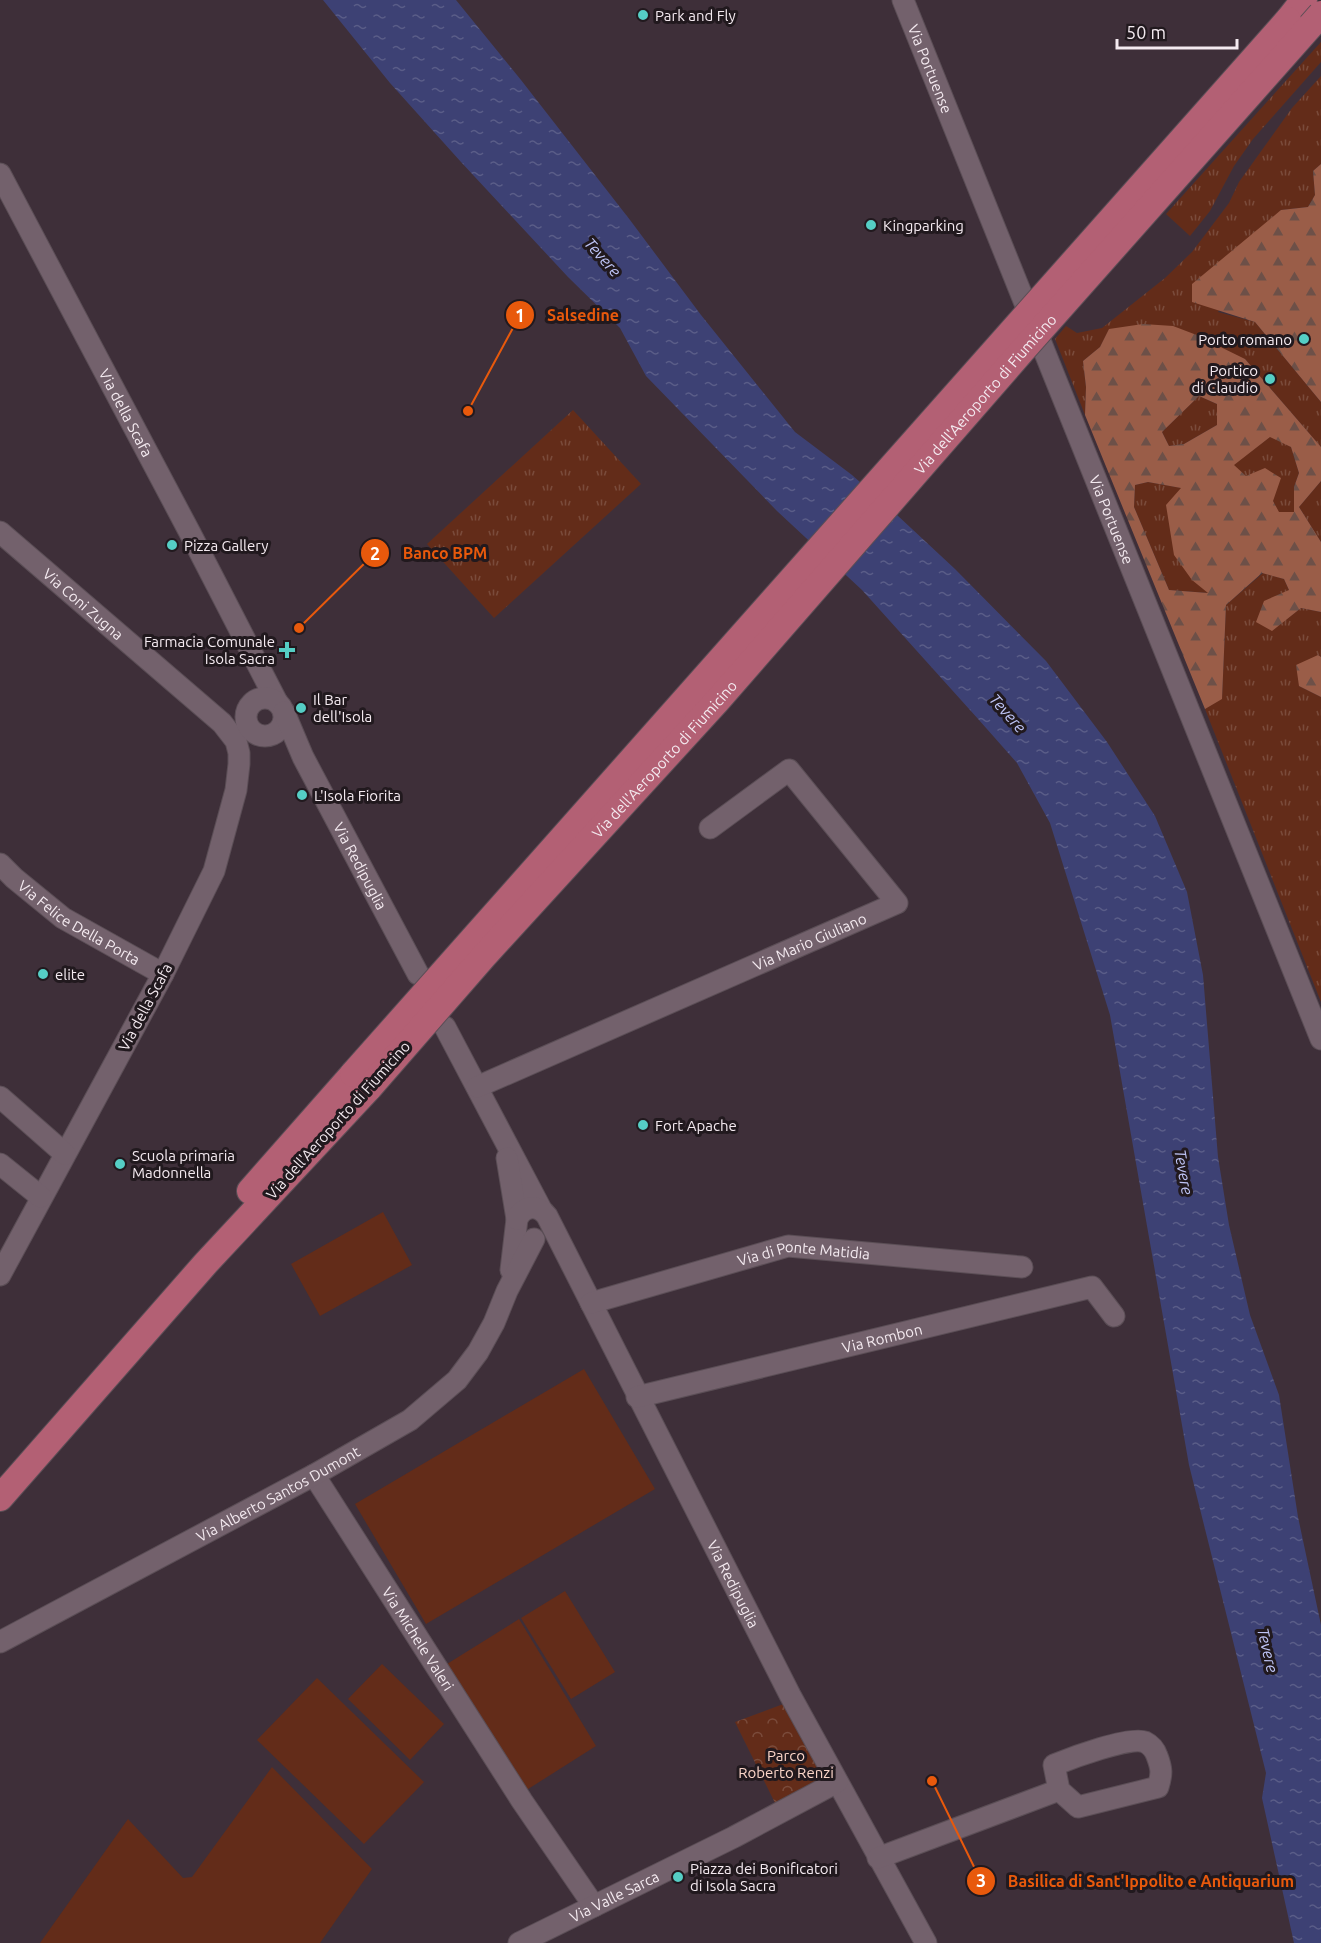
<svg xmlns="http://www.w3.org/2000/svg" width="1321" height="1943" viewBox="0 0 1321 1943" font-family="Ubuntu,sans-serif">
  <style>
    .grass { fill: url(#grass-tufts) }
    .forest { fill: url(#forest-firs); fill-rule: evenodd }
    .park { fill: url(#park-crowns) }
    .garden { fill: #632c19 }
    .water { fill: url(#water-ripples) }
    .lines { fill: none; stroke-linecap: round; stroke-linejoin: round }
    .minor-casing { stroke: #5b4e56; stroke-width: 23 }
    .major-casing { stroke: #5b4e56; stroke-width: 28 }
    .minor { stroke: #73616c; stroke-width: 21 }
    .major { stroke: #b36074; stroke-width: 26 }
    .major-bridge-casing { stroke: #5b4e56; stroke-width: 28; stroke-linecap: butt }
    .major-bridge { stroke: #b36074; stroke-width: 26 }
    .poi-dot { fill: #55cec5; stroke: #21191e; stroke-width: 2 }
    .labels { text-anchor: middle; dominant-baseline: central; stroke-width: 6; stroke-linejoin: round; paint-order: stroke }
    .poi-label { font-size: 15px; fill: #f4eaf0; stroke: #21191e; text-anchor: start }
    .street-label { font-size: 15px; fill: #f4eaf0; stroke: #21191e }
    .park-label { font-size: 15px; fill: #fbd5c8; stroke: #21191e }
    .water-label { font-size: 16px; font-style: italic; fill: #bec4f6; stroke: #21191e }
    .leader { fill: none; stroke: #e8590c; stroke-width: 2 }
    .callout-dot { fill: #e8590c; stroke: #21191e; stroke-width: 2 }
    .mark-label { font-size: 18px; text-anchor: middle; font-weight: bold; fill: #fff }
    .callout-label { font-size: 16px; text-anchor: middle; font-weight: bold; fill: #e8590c; stroke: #21191e; stroke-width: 6; stroke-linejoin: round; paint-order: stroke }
  </style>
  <defs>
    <pattern id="grass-tufts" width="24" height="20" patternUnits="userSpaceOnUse" patternTransform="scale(1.5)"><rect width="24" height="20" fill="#632c19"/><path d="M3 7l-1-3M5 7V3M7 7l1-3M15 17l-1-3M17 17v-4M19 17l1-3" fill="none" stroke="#7a4b3b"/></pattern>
    <pattern id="forest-firs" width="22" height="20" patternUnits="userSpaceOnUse" patternTransform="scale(1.5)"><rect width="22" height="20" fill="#9a5d48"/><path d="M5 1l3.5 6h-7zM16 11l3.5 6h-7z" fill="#6d5048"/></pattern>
    <pattern id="park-crowns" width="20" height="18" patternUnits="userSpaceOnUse" patternTransform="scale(1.5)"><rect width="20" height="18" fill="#632c19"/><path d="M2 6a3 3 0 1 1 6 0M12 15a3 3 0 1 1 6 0" fill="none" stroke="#7a4b3b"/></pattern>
    <pattern id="water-ripples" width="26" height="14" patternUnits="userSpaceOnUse" patternTransform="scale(1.5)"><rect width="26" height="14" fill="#3d4174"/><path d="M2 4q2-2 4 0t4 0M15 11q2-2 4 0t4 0" fill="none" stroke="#5a5d88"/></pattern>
  </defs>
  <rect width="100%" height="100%" fill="#3e2f39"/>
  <path class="grass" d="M 1321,42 L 1321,62 L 1253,139 L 1234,166 L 1210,211 L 1190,236 L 1166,214 Z
    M 1321,76 L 1321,164 L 1313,171 L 1315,195 L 1308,207 L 1281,210 L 1218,312 L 1255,322 L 1321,402 L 1321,447 L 1245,359 L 1109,330 L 1100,347 L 1083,361 L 1086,387 L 1085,415 L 1055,339 L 1066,326 L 1077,333 L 1102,328 L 1165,278 L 1192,252 L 1229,203 L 1239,182 L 1292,108 Z
    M 1199,396 L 1217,404 L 1217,425 L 1184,444 L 1169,446 L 1162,432 Z
    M 573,410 L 641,484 L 494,618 L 427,544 Z
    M 1271,436 L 1291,447 L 1299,473 L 1294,487 L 1294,512 L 1278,512 L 1273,501 L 1233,465 Z
    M 1321,481 L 1321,542 L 1299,507 Z
    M 1148,482 L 1182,488 L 1209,593 L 1169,590 L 1134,507 L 1135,485 Z
    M 1263,573 L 1284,579 L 1289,590 L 1272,630 L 1301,608 L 1321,612 L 1321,657 L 1318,655 L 1299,686 L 1321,697 L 1321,1002 L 1205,709 L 1222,698 L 1226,605 Z"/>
  <path class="forest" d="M 1321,164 L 1321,402 L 1255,322 L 1192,302 L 1192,284 L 1281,210 L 1308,207 L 1315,195 L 1313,171 Z
    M 1143,324 L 1173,326 L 1194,334 L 1245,359 L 1321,447 L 1321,481 L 1299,507 L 1321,542 L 1321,612 L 1301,608 L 1272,631 L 1256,622 L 1264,601 L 1289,590 L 1284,579 L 1262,573 L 1226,605 L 1222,699 L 1205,709 L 1085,415 L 1086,387 L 1083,361 L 1100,347 L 1109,329 ZM 1199,396 L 1217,404 L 1217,425 L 1184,444 L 1169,446 L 1162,432 ZM 1270,437 L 1291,447 L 1299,473 L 1294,487 L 1294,512 L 1279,512 L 1273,501 L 1281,478 L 1265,468 L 1246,476 L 1234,465 ZM 1148,482 L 1181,488 L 1166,505 L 1174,555 L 1192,580 L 1208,593 L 1169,590 L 1134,507 L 1135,485 Z
    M 1318,655 L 1321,657 L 1321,697 L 1299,686 L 1296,665 Z"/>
  <path class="park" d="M 786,1703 L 828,1781 L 777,1807 L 735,1722 Z"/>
  <path class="garden" d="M 383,1212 L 412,1265 L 320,1316 L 291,1264 Z
    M 584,1369 L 655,1489 L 426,1624 L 355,1504 Z
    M 565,1591 L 615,1672 L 571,1699 L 521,1618 Z
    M 519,1619 L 596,1746 L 525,1791 L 447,1664 Z
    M 382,1664 L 444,1724 L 410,1760 L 348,1699 Z
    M 317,1678 L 424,1782 L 364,1844 L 257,1740 Z
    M 272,1767 L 372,1869 L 320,1943 L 40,1943 L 128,1819 L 183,1878 L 192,1877 Z"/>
  <path class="water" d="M 323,0 L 456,0 L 521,80 L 630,220 L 701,315 L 795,432 L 852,475 L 897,515 L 955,569 L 1046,661 L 1107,742 L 1155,816 L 1187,892 L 1203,975 L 1218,1157 L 1229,1225 L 1250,1315 L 1279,1395 L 1298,1517 L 1321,1625 L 1321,1943 L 1294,1943 L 1262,1798 L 1266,1773 L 1189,1465 L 1110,1015 L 1050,823 L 1017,763 L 979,720 L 862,590 L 777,511 L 646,376 L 620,328 L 568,277 L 461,162 L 390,83 Z"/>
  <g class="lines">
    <g class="minor-casing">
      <g id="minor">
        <path id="s1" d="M 903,0 L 1321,1039"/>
        <path id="s2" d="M 0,174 L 190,533 L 277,702"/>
        <path id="s3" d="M 0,532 L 222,723 L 236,741 L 239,753 L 239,764 L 236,790 L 214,871 L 163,974 L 0,1275"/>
        <circle cx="265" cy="717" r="19"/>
        <path id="s4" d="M 284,712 L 303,757 L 418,974"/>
        <path id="s5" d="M 0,864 L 14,878 L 63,918 L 163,974"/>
        <path d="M 445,1027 L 541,1209"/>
        <path id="s6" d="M 477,1087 L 897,903 L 789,770 L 710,828"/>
        <path d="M 0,1097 L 65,1154"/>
        <path d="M 507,1158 L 517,1219 L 511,1270"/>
        <path d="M 0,1164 L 41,1197"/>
        <path id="s7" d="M 517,1219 C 524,1205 538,1204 547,1216 L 790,1695 L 926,1943"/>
        <path id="s8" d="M 591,1303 L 788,1246 L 1022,1267"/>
        <path id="s9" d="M 637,1397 L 1092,1287 L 1114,1316"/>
        <path id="s10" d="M 314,1475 L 522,1801 L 594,1906"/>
        <path id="s11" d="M 0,1642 L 314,1475 L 410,1420 L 457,1380 L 478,1352 L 494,1323 L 507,1291 L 534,1239"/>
        <path d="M 878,1858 L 1059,1790 L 1078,1807 L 1158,1787 C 1162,1774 1162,1769 1157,1756 C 1155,1750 1151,1745 1145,1742 C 1130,1736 1071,1758 1054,1765 L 1059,1790"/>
        <path id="s12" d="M 519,1943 L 734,1837 L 837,1782"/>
      </g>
    </g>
    <g class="major-casing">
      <path id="major" d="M 1288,20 L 1304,0
        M 250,1191 L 353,1074
        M 0,1498 L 206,1263 L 369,1088"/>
    </g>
    <use href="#minor" class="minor"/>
    <use href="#major" class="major"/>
    <g class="major-bridge-casing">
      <g id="major-bridge">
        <path d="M 353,1074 L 1288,20"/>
        <path id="s13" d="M 369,1088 L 484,956 L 718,700 L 1022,351 L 1321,14"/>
      </g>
    </g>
    <use href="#major-bridge" class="major-bridge"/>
  </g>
  <g class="poi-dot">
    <circle cx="643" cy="15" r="6"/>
    <circle cx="871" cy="225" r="6"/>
    <circle cx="1304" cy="339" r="6"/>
    <circle cx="1270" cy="379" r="6"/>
    <circle cx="172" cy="545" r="6"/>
    <path d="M284 641h6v6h6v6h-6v6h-6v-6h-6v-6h6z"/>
    <circle cx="301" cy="708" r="6"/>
    <circle cx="302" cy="795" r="6"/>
    <circle cx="43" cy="974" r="6"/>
    <circle cx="643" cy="1125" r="6"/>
    <circle cx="120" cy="1164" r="6"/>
    <circle cx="678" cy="1877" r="6"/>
  </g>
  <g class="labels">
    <g class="poi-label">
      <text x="655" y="15">Park and Fly</text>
      <text x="883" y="225">Kingparking</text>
      <text x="1292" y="339" text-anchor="end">Porto romano</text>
      <text x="1258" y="370" text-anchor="end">Portico<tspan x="1258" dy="17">di Claudio</tspan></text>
      <text x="184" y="545">Pizza Gallery</text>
      <text x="275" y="641" text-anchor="end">Farmacia Comunale<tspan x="275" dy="17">Isola Sacra</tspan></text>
      <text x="313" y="699">Il Bar<tspan x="313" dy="17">dell'Isola</tspan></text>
      <text x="314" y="795">L'Isola Fiorita</text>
      <text x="55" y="974">elite</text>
      <text x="655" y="1125">Fort Apache</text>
      <text x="132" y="1155">Scuola primaria<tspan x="132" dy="17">Madonnella</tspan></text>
      <text x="690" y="1868">Piazza dei Bonificatori<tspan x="690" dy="17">di Isola Sacra</tspan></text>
    </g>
    <g class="street-label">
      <text stroke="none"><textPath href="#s1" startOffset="74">Via Portuense</textPath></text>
      <text stroke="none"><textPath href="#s13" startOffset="928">Via dell'Aeroporto di Fiumicino</textPath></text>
      <text stroke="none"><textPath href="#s2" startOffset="270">Via della Scafa</textPath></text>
      <text stroke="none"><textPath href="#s1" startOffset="560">Via Portuense</textPath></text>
      <text stroke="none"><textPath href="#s3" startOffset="110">Via Coni Zugna</textPath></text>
      <text stroke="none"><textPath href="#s13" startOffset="442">Via dell'Aeroporto di Fiumicino</textPath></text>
      <text stroke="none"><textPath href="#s4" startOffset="172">Via Redipuglia</textPath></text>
      <text stroke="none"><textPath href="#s5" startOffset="99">Via Felice Della Porta</textPath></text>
      <text stroke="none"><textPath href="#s6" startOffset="363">Via Mario Giuliano</textPath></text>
      <text transform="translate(145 1007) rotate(-62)">Via della Scafa</text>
      <text transform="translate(338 1120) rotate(-48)">Via dell'Aeroporto di Fiumicino</text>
      <text stroke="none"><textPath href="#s8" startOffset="220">Via di Ponte Matidia</textPath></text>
      <text stroke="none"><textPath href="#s9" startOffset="252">Via Rombon</textPath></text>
      <text stroke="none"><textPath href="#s11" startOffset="315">Via Alberto Santos Dumont</textPath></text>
      <text stroke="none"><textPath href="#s7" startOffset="450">Via Redipuglia</textPath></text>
      <text stroke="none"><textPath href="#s10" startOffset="194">Via Michele Valeri</textPath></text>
      <text stroke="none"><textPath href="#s12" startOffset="106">Via Valle Sarca</textPath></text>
    </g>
    <g class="park-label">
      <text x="786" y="1755">Parco<tspan x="786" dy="17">Roberto Renzi</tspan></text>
    </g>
    <g class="water-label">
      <text transform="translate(603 257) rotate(48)">Tevere</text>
      <text transform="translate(1008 713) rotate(48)">Tevere</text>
      <text transform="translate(1184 1172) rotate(80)">Tevere</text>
      <text transform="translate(1268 1650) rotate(77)">Tevere</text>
    </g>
  </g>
  <path class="leader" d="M468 411L520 315M299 628L375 553M932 1781L981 1881"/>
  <g class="callout-dot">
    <circle cx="468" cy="411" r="6"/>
    <circle cx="299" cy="628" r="6"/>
    <circle cx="932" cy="1781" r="6"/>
    <circle cx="520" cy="315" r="15"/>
    <circle cx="375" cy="553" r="15"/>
    <circle cx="981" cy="1881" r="15"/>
  </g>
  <g class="mark-label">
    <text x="520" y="322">1</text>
    <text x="375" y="560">2</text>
    <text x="981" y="1887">3</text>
  </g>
  <g class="callout-label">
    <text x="583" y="321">Salsedine</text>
    <text x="445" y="559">Banco BPM</text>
    <text x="1151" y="1887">Basilica di Sant'Ippolito e Antiquarium</text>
  </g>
  <path d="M1117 39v9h120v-9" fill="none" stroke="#f4eaf0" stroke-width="3"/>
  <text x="1126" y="39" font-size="18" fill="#f4eaf0" stroke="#21191e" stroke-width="4.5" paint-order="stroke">50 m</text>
</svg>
